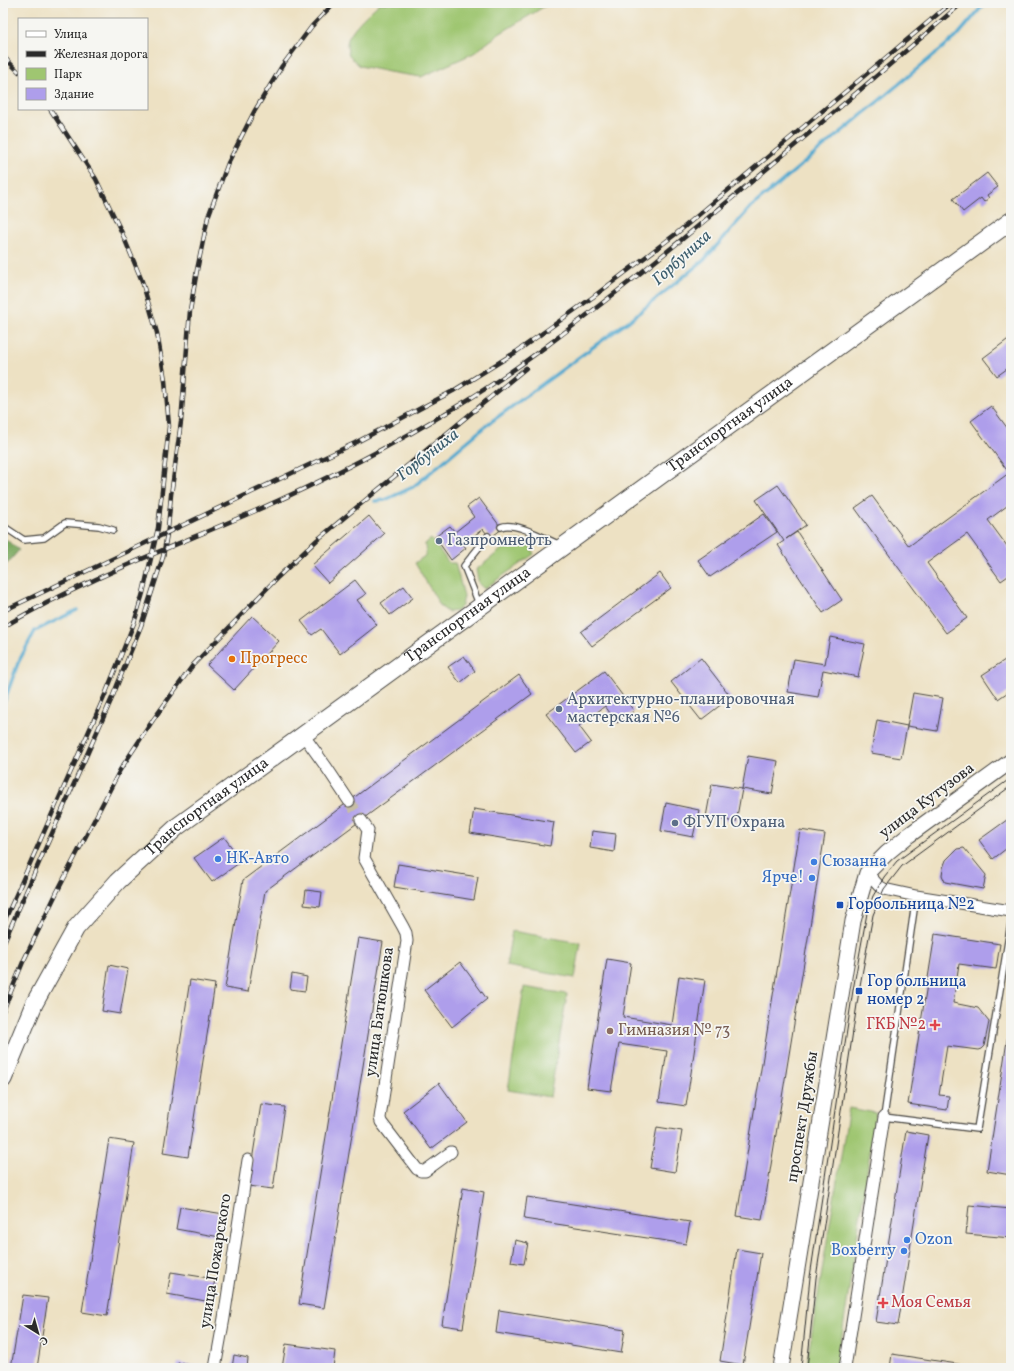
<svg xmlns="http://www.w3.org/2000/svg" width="1014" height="1371" viewBox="0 0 1014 1371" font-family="Vollkorn,serif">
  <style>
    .green { fill: #9fc671; stroke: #65784e }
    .forest { fill: #7fab63; stroke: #556b47 }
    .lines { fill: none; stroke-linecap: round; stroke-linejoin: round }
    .stream { stroke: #53a9cf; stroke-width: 3.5 }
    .building { fill: #ae9eeb }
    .street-tunnel { stroke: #c6bda5; stroke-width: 11; stroke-dasharray: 11 5.5; stroke-linecap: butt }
    .lane-casing { stroke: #484642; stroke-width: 8 }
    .street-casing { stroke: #484642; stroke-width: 13 }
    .secondary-casing { stroke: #484642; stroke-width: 17 }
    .primary-casing { stroke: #484642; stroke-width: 19 }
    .lane { stroke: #fff; stroke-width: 5.5 }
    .street { stroke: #fff; stroke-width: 11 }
    .secondary { stroke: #fff; stroke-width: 15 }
    .primary { stroke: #fff; stroke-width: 17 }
    .tram { stroke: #2b2b2b; stroke-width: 1 }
    .rail-casing { stroke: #2b2b2b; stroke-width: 4.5 }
    .rail { stroke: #f6f6f2; stroke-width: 3; stroke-dasharray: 9; stroke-linecap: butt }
    .service-dot { fill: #5c6f8a; stroke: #f6f6f2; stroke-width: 1.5 }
    .food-dot { fill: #e8710a; stroke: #f6f6f2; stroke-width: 1.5 }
    .shop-dot { fill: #3f7fe0; stroke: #f6f6f2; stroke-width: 1.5 }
    .transit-dot { fill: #1a4fb4; stroke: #f6f6f2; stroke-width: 1.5 }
    .health-dot { fill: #e0444e; stroke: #f6f6f2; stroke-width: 1.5 }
    .education-dot { fill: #8d6e63; stroke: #f6f6f2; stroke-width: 1.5 }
    .labels { text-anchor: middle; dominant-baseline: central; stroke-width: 3.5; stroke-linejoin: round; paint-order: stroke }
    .street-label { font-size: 16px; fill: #2b2b2b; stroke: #f6f6f2 }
    .service-label { font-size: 16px; fill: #4e5e75; stroke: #f6f6f2; text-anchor: start }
    .food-label { font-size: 16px; fill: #c56008; stroke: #f6f6f2; text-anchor: start }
    .shop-label { font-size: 16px; fill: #366cbe; stroke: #f6f6f2; text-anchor: start }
    .transit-label { font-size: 16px; fill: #164399; stroke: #f6f6f2; text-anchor: start }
    .health-label { font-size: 16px; fill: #be3a42; stroke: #f6f6f2; text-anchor: end }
    .education-label { font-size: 16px; fill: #785e54; stroke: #f6f6f2; text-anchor: start }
    .water-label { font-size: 17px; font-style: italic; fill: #3b5d6d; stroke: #f6f6f2 }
  </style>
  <rect width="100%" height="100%" fill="#f6f6f2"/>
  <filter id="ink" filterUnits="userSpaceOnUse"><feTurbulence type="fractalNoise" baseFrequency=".025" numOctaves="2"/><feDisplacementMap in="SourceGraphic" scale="8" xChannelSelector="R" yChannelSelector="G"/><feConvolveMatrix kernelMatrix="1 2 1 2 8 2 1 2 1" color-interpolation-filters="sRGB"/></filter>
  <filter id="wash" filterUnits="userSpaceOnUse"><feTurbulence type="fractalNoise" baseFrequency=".012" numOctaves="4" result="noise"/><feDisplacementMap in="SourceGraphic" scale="16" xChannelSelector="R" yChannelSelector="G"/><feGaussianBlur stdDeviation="0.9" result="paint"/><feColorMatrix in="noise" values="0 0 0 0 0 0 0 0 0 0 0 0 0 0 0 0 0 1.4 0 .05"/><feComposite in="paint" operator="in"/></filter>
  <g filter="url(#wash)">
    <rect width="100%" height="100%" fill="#ede1c3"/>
    <path class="green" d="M 380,3 L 550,3 L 499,34 L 474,53 L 421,77 L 389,72 L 360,66 L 349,56 C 348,52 347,48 347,44 C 348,30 370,12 380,3 Z
      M 431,539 L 449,563 L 455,563 L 464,596 L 462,606 L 457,611 L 448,612 L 441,607 L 415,563 L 426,555 L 425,544 Z
      M 519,540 L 531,547 L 534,554 L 484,589 L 479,584 L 476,570 L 512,541 Z
      M 512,931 L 581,943 L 575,978 L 506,966 Z
      M 524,987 L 567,994 L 550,1097 L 508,1090 Z
      M 849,1108 L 876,1113 L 837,1368 L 806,1368 Z"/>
    <path class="forest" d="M 3,537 L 19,550 L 7,564 L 3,565 Z"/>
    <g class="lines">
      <path class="stream" d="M 375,501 L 385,500 L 413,487 L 488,424 L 630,320 L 704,260 L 751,207 L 958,35 L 985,3
        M 3,705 L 18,663 L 35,631 L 77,610"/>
    </g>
    <g id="blocks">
      <path class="building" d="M 987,173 L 998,187 L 987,195 L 989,198 L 984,202 L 981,198 L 963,212 L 953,199 Z
        M 1011,337 L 1011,366 L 997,376 L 983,358 Z
        M 991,406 L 1011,433 L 1011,503 L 988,520 L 1010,550 L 1011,549 L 1011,574 L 1001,581 L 967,534 L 927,563 L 967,618 L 946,633 L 855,508 L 872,496 L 909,546 L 1009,473 L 971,421 Z
        M 778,485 L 806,525 L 786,539 L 797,532 L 842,600 L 823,613 L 778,545 L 784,541 L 756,500 Z
        M 479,498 L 502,529 L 490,538 L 483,529 L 463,544 L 466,548 L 451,560 L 435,537 L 450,526 L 455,532 L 474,517 L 467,507 Z
        M 764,514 L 777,532 L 710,577 L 698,560 Z
        M 369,516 L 384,534 L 328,583 L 312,565 Z
        M 660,573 L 671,588 L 592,646 L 581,632 Z
        M 355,580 L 366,594 L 357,600 L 377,625 L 340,654 L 321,629 L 312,635 L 301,621 Z
        M 404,586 L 413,598 L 390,615 L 381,603 Z
        M 252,616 L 279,641 L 234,690 L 207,665 Z
        M 830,637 L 865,644 L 858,677 L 823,670 L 818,697 L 788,692 L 794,659 L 825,664 Z
        M 464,656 L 475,671 L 460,683 L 448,667 Z
        M 701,658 L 731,697 L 701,720 L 671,682 Z
        M 1008,658 L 1011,662 L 1011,690 L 998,699 L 982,675 Z
        M 604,671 L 634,711 L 617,723 L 605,706 L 579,726 L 591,742 L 576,753 L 546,714 Z
        M 519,675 L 532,694 L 265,891 L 248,992 L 225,988 L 243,880 Z
        M 913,693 L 943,698 L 937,731 L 907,726 Z
        M 877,720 L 907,726 L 901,758 L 871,753 Z
        M 748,756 L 778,761 L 772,794 L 742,789 Z
        M 712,784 L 742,789 L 736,822 L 706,817 Z
        M 666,803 L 699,810 L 693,837 L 661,831 Z
        M 474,809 L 554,822 L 550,846 L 470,833 Z
        M 1011,817 L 1011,845 L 993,859 L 979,840 Z
        M 800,830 L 825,834 L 762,1220 L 737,1216 Z
        M 592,831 L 616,834 L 614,852 L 590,848 Z
        M 224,837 L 242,861 L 212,882 L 194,858 Z
        M 964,848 L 986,875 L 983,889 L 945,882 L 942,875 L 943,868 L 946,860 L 957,849 Z
        M 398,864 L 478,877 L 474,900 L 394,887 Z
        M 306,890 L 322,892 L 320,907 L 304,905 Z
        M 935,934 L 1000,944 L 996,969 L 959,964 L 953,1003 L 978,1008 L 989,1022 L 984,1046 L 981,1049 L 978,1050 L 947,1046 L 939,1095 L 949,1096 L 947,1110 L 908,1104 Z
        M 358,938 L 383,942 L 324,1308 L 299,1304 Z
        M 607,959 L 631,963 L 623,1017 L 672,1025 L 679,976 L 705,980 L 686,1106 L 659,1102 L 667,1051 L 619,1044 L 611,1091 L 587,1088 Z
        M 460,962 L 487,999 L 452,1027 L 424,990 Z
        M 109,965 L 128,969 L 120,1014 L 102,1011 Z
        M 292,974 L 307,977 L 305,991 L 290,989 Z
        M 190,980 L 215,984 L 188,1157 L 163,1153 Z
        M 1010,1021 L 1011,1021 L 1011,1175 L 987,1171 Z
        M 439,1083 L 467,1122 L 431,1149 L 403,1111 Z
        M 261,1104 L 285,1107 L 273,1189 L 248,1186 Z
        M 657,1127 L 682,1131 L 675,1172 L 650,1168 Z
        M 906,1131 L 928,1135 L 898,1325 L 876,1322 Z
        M 109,1139 L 134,1143 L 107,1316 L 82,1312 Z
        M 463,1188 L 484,1192 L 463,1328 L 442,1325 Z
        M 527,1197 L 690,1222 L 686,1244 L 524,1219 Z
        M 969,1205 L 1011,1209 L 1011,1238 L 966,1234 Z
        M 180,1207 L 224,1214 L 220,1237 L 176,1229 Z
        M 515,1240 L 528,1243 L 524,1264 L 511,1262 Z
        M 737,1249 L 761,1253 L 743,1365 L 720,1361 Z
        M 171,1272 L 215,1279 L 211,1302 L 167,1294 Z
        M 23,1295 L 48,1298 L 37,1368 L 11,1368 Z
        M 499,1310 L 625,1330 L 621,1353 L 496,1333 Z
        M 286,1344 L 335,1351 L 333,1368 L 282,1368 Z
        M 892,1354 L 977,1367 L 977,1368 L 890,1368 Z
        M 234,1355 L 248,1358 L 247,1368 L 232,1368 Z
        M 178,1363 L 199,1366 L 198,1368 L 177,1368 Z"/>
    </g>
  </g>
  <g filter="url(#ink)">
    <use href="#blocks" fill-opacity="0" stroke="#484642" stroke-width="1"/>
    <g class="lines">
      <path class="street-tunnel" d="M 349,801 L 361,820"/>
      <g class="lane-casing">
        <path id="lane" d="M 3,526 L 24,540 L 44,538 L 65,523 L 99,526 L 113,530
          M 501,527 C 515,521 546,539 560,545
          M 479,604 L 464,566 L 488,536
          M 916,896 L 884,1117 L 977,1129 L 1011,923"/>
      </g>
      <g class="street-casing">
        <path id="street" d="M 304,736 L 327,768 L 349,801
          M 361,820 L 368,830 L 364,858 L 403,927 L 406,933 L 407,941 L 380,1118 L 381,1122 L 417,1169 L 421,1171 L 425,1171 L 451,1152
          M 867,873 L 879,886 L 884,889 L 916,896 L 1011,911
          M 215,1368 L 224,1318 L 248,1160
          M 845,1368 L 884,1117"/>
      </g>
      <g class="secondary-casing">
        <path id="secondary" d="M 781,1368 L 853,921 L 867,873 L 887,853 L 909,835 L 1011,761"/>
      </g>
      <g class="primary-casing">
        <g id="primary">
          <path id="s1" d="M 3,1079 L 34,1004 L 76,928 L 118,881 L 178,826 L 1011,221"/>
        </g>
      </g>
      <use href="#lane" class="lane"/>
      <use href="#street" class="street"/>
      <use href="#secondary" class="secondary"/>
      <use href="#primary" class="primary"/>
      <path class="tram" d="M 801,1368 L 810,1277 L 853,990 L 867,913 L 873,896 L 879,886 L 884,877 L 897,861 L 1011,778
        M 807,1368 L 816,1278 L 859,991 L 873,915 L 884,889 L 902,866 L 1011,786"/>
      <g class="rail-casing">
        <path id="rail" d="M 3,56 L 19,72
          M 3,611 L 355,443 L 453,391 L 516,352 L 593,297 L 677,233 L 951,3
          M 3,627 C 83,580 170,548 255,511 C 326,480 395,444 461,404 C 524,366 581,320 638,275 C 748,187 855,94 962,3
          M 3,924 L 105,695 L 134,623 L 143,593 L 158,528 L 169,426 L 165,380 L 157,333 L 142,281 L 122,233 L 96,179 L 50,109
          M 3,944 L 112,698 L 141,626 L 163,557 L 168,528 L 171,495 L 181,422 L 190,311 L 197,270 L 208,217 L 228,163 L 254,112 L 282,66 L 312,26 L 334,3
          M 3,1011 L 23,962 L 57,892 L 120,770 L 153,720 L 193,665 L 278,577 L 317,540 L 526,368"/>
      </g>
      <use href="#rail" class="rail"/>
    </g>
  </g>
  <g class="service-dot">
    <circle cx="439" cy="541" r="4"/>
    <circle cx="559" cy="709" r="4"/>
    <circle cx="675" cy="823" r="4"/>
  </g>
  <circle class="food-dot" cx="232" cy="659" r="4"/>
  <g class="shop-dot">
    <circle cx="218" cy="859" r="4"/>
    <circle cx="814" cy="862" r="4"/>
    <circle cx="812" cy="878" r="4"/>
    <circle cx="907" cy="1240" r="4"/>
    <circle cx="904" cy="1251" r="4"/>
  </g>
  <g class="transit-dot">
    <rect x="836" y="901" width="8" height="8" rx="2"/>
    <rect x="855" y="987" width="8" height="8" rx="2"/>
  </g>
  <g class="health-dot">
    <path d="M933 1019h4v4h4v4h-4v4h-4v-4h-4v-4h4z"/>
    <path d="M881 1297h4v4h4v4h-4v4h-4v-4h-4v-4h4z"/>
  </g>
  <circle class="education-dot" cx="610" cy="1031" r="4"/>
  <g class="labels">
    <g class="street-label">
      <text stroke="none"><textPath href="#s1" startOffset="995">Транспортная улица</textPath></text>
      <text stroke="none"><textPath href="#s1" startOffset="671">Транспортная улица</textPath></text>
      <text transform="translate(927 801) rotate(-37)">улица Кутузова</text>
      <text stroke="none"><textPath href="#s1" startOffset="347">Транспортная улица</textPath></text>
      <text transform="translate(380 1012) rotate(-82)">улица Батюшкова</text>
      <text transform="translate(803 1117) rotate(-81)">проспект Дружбы</text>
      <text transform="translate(216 1261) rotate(-81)">улица Пожарского</text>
    </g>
    <g class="service-label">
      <text x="447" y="541">Газпромнефть</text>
      <text x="567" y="700">Архитектурно-планировочная<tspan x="567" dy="18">мастерская №6</tspan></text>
      <text x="683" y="823">ФГУП Охрана</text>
    </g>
    <g class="food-label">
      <text x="240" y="659">Прогресс</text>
    </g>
    <g class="shop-label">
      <text x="226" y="859">НК-Авто</text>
      <text x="822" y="862">Сюзанна</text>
      <text x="804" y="878" text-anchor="end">Ярче!</text>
      <text x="915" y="1240">Ozon</text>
      <text x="896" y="1251" text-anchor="end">Boxberry</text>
    </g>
    <g class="transit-label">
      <text x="848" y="905">Горбольница №2</text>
      <text x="867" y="982">Гор больница<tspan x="867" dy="18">номер 2</tspan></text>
    </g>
    <g class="health-label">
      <text x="926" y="1025">ГКБ №2</text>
      <text x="891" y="1303" text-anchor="start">Моя Семья</text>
    </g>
    <g class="education-label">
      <text x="618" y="1031">Гимназия № 73</text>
    </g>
    <g class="water-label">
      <text transform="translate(682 258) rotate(-42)">Горбуниха</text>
      <text transform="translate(428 455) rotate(-38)">Горбуниха</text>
    </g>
  </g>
  <rect width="1014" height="1371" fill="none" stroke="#f6f6f2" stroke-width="16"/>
  <rect x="18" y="18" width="130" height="92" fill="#f6f6f2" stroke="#a5a5a2"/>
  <rect x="26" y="31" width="20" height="6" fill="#ffffff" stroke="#a5a5a2"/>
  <text x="54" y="38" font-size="12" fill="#2b2b2b">Улица</text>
  <rect x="26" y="51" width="20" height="6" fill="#2b2b2b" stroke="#a5a5a2"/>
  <text x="54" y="58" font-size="12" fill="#2b2b2b">Железная дорога</text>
  <rect x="26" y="68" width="20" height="12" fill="#9fc671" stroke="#a5a5a2"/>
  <text x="54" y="78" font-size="12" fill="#2b2b2b">Парк</text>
  <rect x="26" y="88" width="20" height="12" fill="#ae9eeb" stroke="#a5a5a2"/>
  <text x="54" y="98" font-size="12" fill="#2b2b2b">Здание</text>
  <g transform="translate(38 1333) rotate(143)" stroke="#f6f6f2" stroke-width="3" paint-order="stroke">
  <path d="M0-3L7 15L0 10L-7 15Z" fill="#2b2b2b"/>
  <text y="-6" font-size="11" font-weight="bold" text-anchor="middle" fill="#2b2b2b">С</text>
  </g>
</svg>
